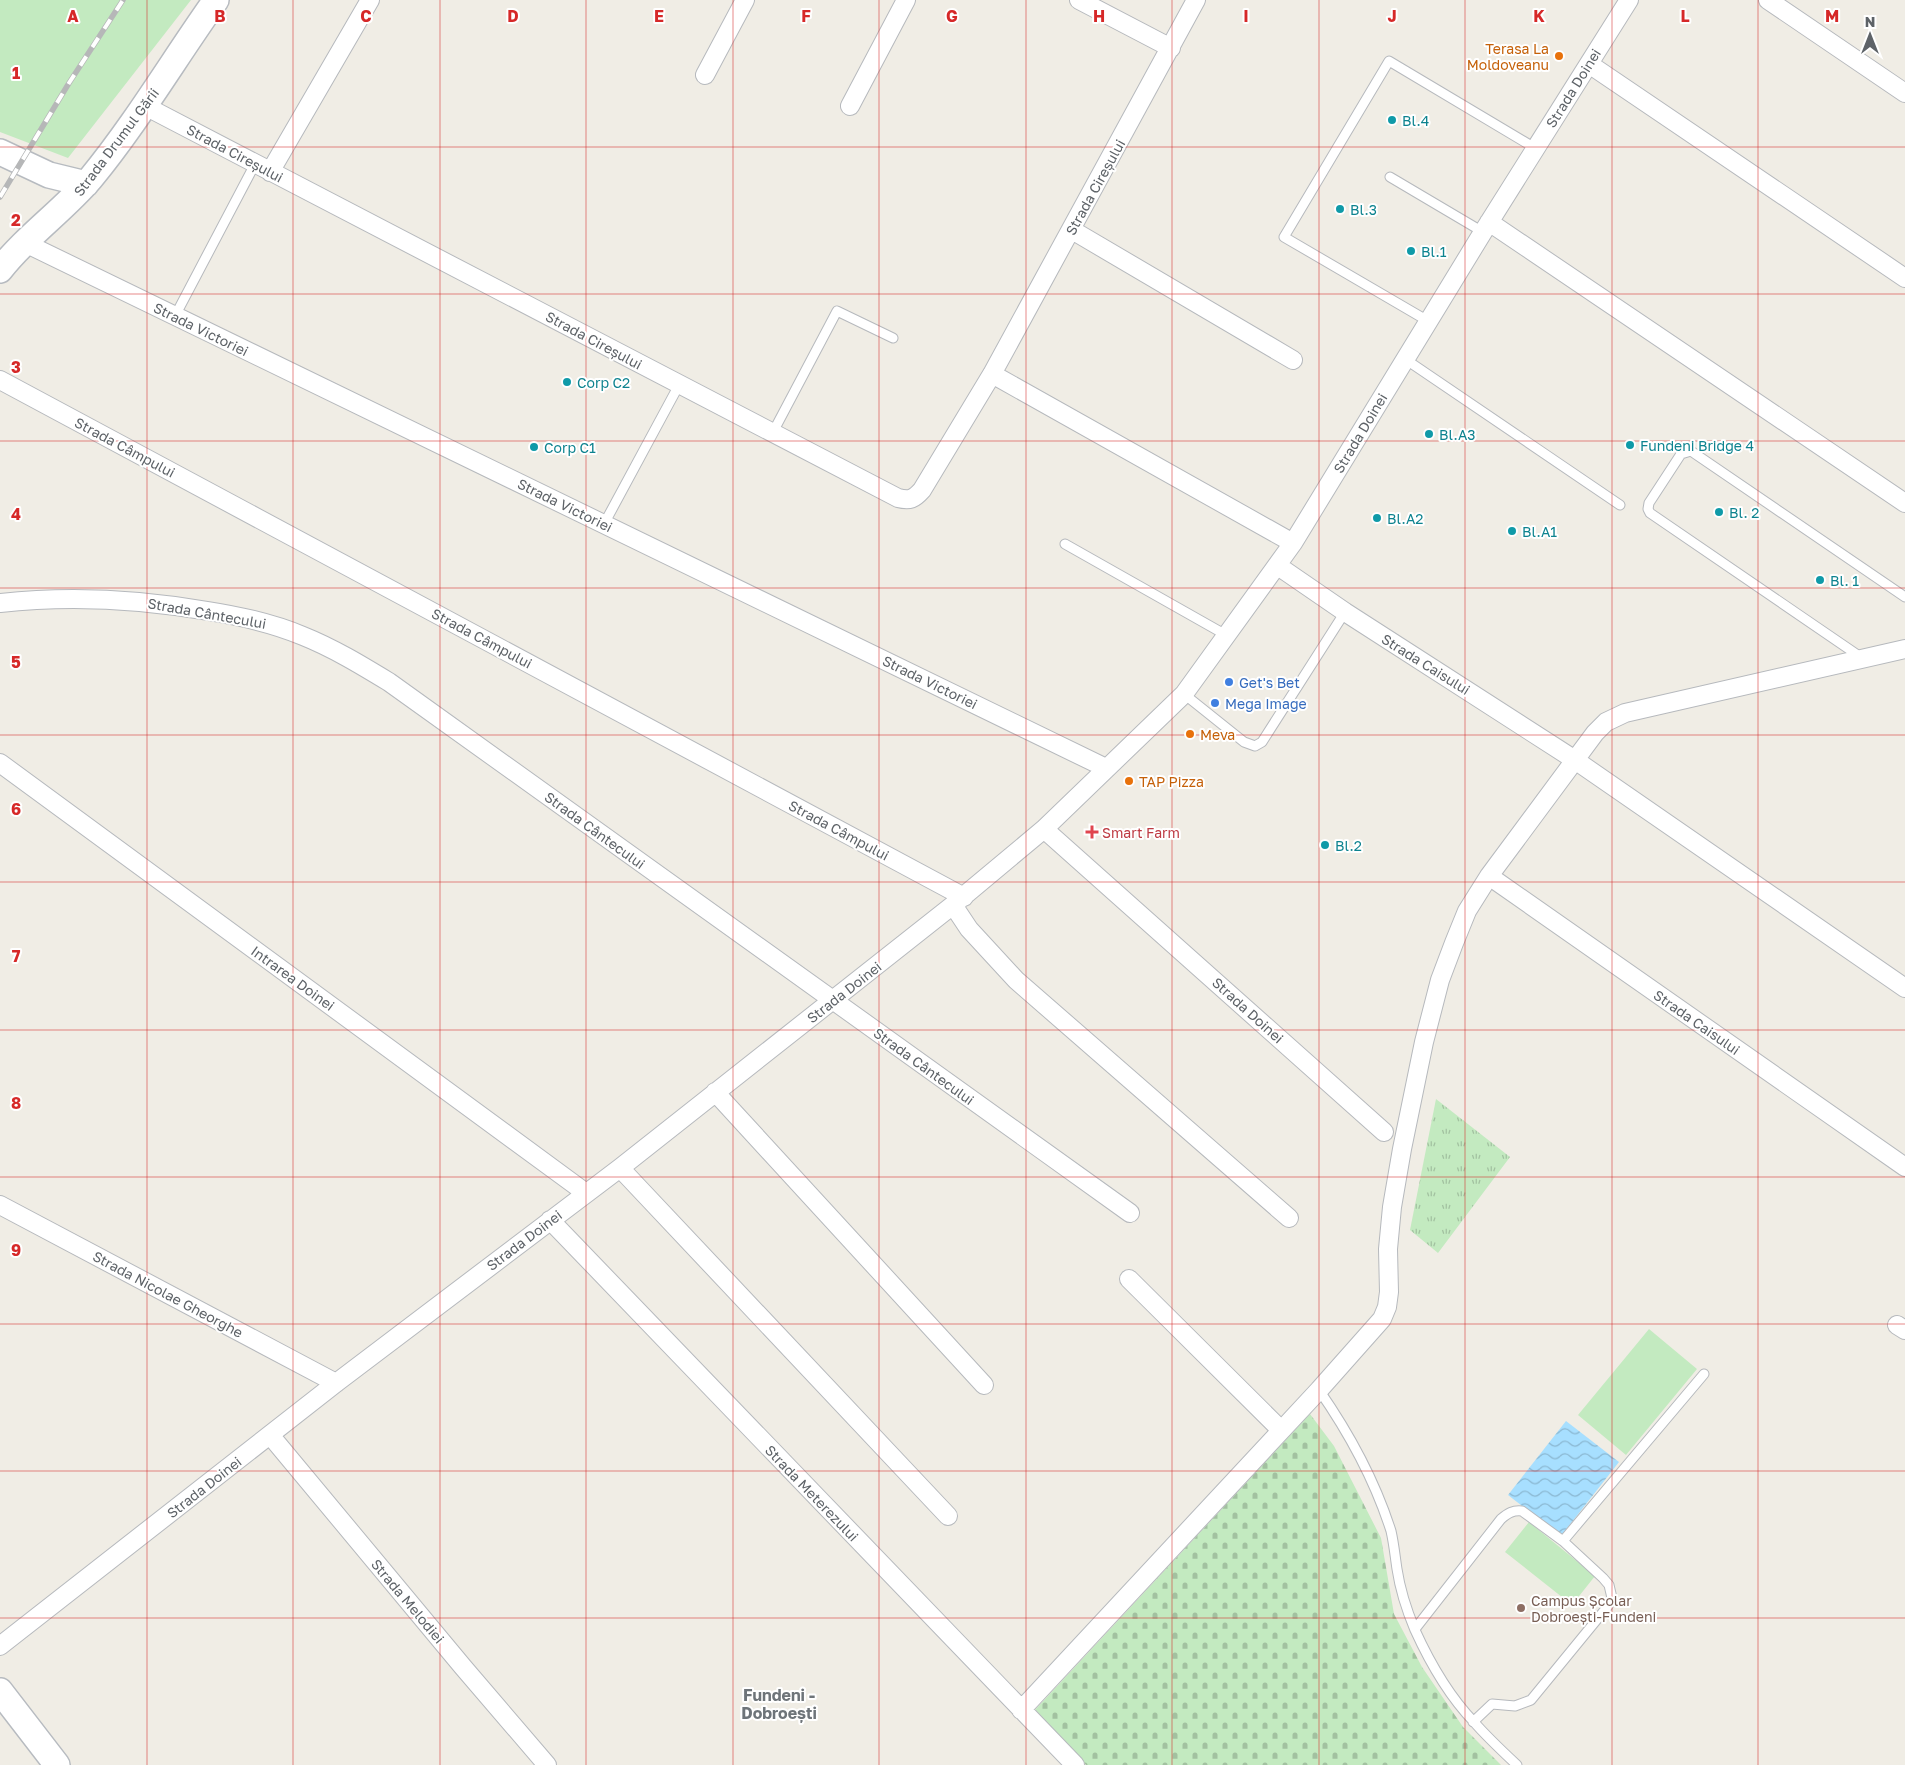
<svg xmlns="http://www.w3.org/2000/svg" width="1905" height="1765" viewBox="0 0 1905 1765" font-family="'Golos Text',sans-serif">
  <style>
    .grass { fill: #c3eac0 }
    .cemetery { fill: url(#cemetery-stones) }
    .park { fill: url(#park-tufts) }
    .water { fill: url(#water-waves) }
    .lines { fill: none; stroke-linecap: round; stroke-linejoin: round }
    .lane-casing { stroke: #b6b9bd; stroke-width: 11 }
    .street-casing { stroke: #b6b9bd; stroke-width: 20 }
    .secondary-casing { stroke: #b7bbc0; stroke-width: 28 }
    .lane { stroke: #fff; stroke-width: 9 }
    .street { stroke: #fff; stroke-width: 18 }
    .secondary { stroke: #fff; stroke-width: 25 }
    .rail-casing { stroke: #b6b7b8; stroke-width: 5.5 }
    .rail { stroke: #fff; stroke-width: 4; stroke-dasharray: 11; stroke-linecap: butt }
    .grid { fill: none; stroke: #d62828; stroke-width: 1; stroke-opacity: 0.55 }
    .food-dot { fill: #e8710a; stroke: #fff; stroke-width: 2 }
    .culture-dot { fill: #0f9aa8; stroke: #fff; stroke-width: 2 }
    .shop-dot { fill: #3f7fe0; stroke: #fff; stroke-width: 2 }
    .health-dot { fill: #e0444e; stroke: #fff; stroke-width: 2 }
    .education-dot { fill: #8d6e63; stroke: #fff; stroke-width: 2 }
    .labels { text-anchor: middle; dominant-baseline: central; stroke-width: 4; stroke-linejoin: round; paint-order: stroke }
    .food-label { font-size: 14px; fill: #c56008; stroke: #fff; text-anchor: start }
    .street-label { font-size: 14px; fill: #5d6267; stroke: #fff }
    .culture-label { font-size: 14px; fill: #0d838f; stroke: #fff; text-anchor: start }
    .shop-label { font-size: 14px; fill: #366cbe; stroke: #fff; text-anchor: start }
    .health-label { font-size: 14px; fill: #be3a42; stroke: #fff; text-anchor: start }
    .education-label { font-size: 14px; fill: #785e54; stroke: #fff; text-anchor: start }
    .quarter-label { font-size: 16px; font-weight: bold; fill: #6e7479; stroke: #fff }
    .grid-label { font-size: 16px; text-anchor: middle; font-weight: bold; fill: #d62828; stroke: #fff; stroke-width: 4; stroke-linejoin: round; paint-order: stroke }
  </style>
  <defs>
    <pattern id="cemetery-stones" width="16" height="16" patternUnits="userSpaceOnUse" patternTransform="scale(1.25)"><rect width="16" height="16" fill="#c3eac0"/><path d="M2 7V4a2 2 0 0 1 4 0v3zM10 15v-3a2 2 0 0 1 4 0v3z" fill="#a2c1a0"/></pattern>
    <pattern id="park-tufts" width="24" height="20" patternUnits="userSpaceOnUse" patternTransform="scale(1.25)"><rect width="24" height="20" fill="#c3eac0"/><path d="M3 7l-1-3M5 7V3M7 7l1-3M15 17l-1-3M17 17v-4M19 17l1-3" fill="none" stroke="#a2c1a0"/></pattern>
    <pattern id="water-waves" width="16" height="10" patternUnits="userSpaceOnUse" patternTransform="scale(1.25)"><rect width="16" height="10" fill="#a7dfff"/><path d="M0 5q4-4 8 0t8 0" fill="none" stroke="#8bb8d2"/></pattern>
  </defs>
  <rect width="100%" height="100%" fill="#f0ede5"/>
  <path class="grass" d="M 0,0 L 191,0 L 68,158 L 0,132 Z
    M 1649,1329 L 1697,1369 L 1626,1455 L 1578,1415 Z
    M 1529,1522 L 1595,1576 L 1572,1605 L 1505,1552 Z"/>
  <path class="cemetery" d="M 1310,1414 L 1334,1446 L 1381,1538 L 1394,1614 L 1422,1667 L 1463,1727 L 1501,1765 L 1086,1765 L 1034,1711 Z"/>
  <path class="park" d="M 1436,1099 L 1510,1157 L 1438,1253 L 1410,1230 Z"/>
  <path class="water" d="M 1566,1421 L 1619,1462 L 1561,1536 L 1508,1495 Z"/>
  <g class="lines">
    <g class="lane-casing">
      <path id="lane" d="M 1390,177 L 1483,232
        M 175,316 L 255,164
        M 1428,321 L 1284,237 L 1389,61 L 1535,148
        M 1405,359 L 1620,505
        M 772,434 L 837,311 L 893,338
        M 604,524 L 679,385
        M 1065,544 L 1226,635
        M 1862,658 L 1650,513 L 1648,509 L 1649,503 L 1681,454 L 1691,451 L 1905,597
        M 1184,694 L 1244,742 L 1255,746 L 1262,742 L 1345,612
        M 1319,1390 C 1349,1433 1375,1481 1391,1531 C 1394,1544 1395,1556 1397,1569 C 1400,1589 1407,1611 1415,1630 C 1430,1663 1449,1696 1474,1722 C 1487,1737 1502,1751 1517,1765
        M 1563,1541 L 1704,1374
        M 1415,1629 L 1501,1519 C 1508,1513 1513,1510 1522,1511 L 1563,1541 L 1603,1578 L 1609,1585 L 1612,1598 L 1608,1606 L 1531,1700 L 1515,1706 L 1492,1704 L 1473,1722"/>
    </g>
    <g class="street-casing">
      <path id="street" d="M 1079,0 L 1171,48
        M 1768,0 L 1905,93
        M 1589,64 L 1905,278
        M 705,75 L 745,0
        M 145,106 L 898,498 C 910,501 914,499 922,490 L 992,374 L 1196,0
        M 850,106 L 906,0
        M 270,172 L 370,0
        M 1489,222 L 1905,503
        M 1072,230 L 1293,360
        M 25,243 L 1106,768
        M 992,374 L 1293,543
        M 0,380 L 964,897
        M 1278,566 L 1345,612 L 1575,760 L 1905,988
        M 0,603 C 70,595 139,599 208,611 C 240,616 272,623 303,636 C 333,648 361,665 389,682 L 1130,1213
        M 0,763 L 586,1193
        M 1044,829 L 1384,1132
        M 1489,876 L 1905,1167
        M 953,905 L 969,929 L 1016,980 L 1289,1218
        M 715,1092 L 984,1385
        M 620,1168 L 948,1516
        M 0,1205 L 336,1383
        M 550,1220 L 1075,1765
        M 1129,1279 L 1281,1430
        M 1897,1325 L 1905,1330
        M 270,1435 L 463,1667 L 547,1765
        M 0,1646 L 336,1383 L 620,1168 L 953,905 L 1044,829 L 1184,694 L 1293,543 L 1483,232 L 1629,0
        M 1021,1710 L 1319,1390 L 1382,1319 L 1387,1307 L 1389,1292 L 1388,1249 L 1392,1207 L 1402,1149 L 1424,1042 L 1440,980 L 1454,943 L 1467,911 L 1489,876 L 1595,733 L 1606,722 L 1625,713 L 1905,649"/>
    </g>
    <g class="secondary-casing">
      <path id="secondary" d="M 0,152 L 49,175 L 86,184
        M 0,270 C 26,236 63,211 91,178 C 137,122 174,59 216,0
        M 0,1691 L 57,1765"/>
    </g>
    <use href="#lane" class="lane"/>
    <use href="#street" class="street"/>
    <use href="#secondary" class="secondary"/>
    <g class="rail-casing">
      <path id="rail" d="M 0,197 L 69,83 L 123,0"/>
    </g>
    <use href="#rail" class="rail"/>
  </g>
  <path class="grid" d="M 147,0 L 147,1765M 293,0 L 293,1765M 440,0 L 440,1765M 586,0 L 586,1765M 733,0 L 733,1765M 879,0 L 879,1765M 1026,0 L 1026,1765M 1172,0 L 1172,1765M 1319,0 L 1319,1765M 1465,0 L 1465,1765M 1612,0 L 1612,1765M 1758,0 L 1758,1765M 0,147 L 1905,147M 0,294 L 1905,294M 0,441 L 1905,441M 0,588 L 1905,588M 0,735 L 1905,735M 0,882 L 1905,882M 0,1030 L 1905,1030M 0,1177 L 1905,1177M 0,1324 L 1905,1324M 0,1471 L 1905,1471M 0,1618 L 1905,1618"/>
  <g class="food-dot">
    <circle cx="1559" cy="56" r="5"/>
    <circle cx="1190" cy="734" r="5"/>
    <circle cx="1129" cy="781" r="5"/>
  </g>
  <g class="culture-dot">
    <circle cx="1392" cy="120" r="5"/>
    <circle cx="1340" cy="209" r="5"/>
    <circle cx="1411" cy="251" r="5"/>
    <circle cx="567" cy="382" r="5"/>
    <circle cx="1429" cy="434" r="5"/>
    <circle cx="1630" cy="445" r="5"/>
    <circle cx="534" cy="447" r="5"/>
    <circle cx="1719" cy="512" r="5"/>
    <circle cx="1377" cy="518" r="5"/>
    <circle cx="1512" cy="531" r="5"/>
    <circle cx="1820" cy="580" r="5"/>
    <circle cx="1325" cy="845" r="5"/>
  </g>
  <g class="shop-dot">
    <circle cx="1229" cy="682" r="5"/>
    <circle cx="1215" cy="703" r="5"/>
  </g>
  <path class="health-dot" d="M1089.5 824.5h5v5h5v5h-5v5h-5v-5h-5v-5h5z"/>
  <circle class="education-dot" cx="1521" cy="1608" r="5"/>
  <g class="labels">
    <g class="food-label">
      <text x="1549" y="48" text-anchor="end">Terasa La<tspan x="1549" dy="16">Moldoveanu</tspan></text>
      <text x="1200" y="734">Meva</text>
      <text x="1139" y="781">TAP Pizza</text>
    </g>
    <g class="street-label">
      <text transform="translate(1573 88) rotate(-58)">Strada Doinei</text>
      <text transform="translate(116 142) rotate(-53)">Strada Drumul Gării</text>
      <text transform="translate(235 153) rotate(28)">Strada Cireșului</text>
      <text transform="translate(1095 187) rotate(-61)">Strada Cireșului</text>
      <text transform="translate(201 329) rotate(26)">Strada Victoriei</text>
      <text transform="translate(594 340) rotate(28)">Strada Cireșului</text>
      <text transform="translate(1360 433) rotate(-59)">Strada Doinei</text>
      <text transform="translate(125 447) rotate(28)">Strada Câmpului</text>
      <text transform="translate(565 505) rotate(26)">Strada Victoriei</text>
      <text transform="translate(207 613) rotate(10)">Strada Cântecului</text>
      <text transform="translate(482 638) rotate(28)">Strada Câmpului</text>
      <text transform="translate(1426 664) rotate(32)">Strada Caisului</text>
      <text transform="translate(930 682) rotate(26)">Strada Victoriei</text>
      <text transform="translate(595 830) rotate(36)">Strada Cântecului</text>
      <text transform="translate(839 830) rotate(28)">Strada Câmpului</text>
      <text transform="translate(293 978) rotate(36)">Intrarea Doinei</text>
      <text transform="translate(844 992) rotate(-38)">Strada Doinei</text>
      <text transform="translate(1248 1010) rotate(42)">Strada Doinei</text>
      <text transform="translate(1697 1022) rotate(35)">Strada Caisului</text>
      <text transform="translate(924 1066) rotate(36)">Strada Cântecului</text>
      <text transform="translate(524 1240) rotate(-37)">Strada Doinei</text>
      <text transform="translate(168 1294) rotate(28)">Strada Nicolae Gheorghe</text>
      <text transform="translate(204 1487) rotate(-38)">Strada Doinei</text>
      <text transform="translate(812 1493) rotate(46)">Strada Meterezului</text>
      <text transform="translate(408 1601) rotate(50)">Strada Melodiei</text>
    </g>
    <g class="culture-label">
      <text x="1402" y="120">Bl.4</text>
      <text x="1350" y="209">Bl.3</text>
      <text x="1421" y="251">Bl.1</text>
      <text x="577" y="382">Corp C2</text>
      <text x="1439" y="434">Bl.A3</text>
      <text x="1640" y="445">Fundeni Bridge 4</text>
      <text x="544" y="447">Corp C1</text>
      <text x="1729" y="512">Bl. 2</text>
      <text x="1387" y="518">Bl.A2</text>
      <text x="1522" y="531">Bl.A1</text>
      <text x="1830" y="580">Bl. 1</text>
      <text x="1335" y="845">Bl.2</text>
    </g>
    <g class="shop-label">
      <text x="1239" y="682">Get's Bet</text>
      <text x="1225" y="703">Mega Image</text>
    </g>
    <g class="health-label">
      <text x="1102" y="832">Smart Farm</text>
    </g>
    <g class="education-label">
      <text x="1531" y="1600">Campus Școlar<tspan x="1531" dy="16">Dobroești-Fundeni</tspan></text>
    </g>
    <g class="quarter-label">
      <text x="779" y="1695">Fundeni -<tspan x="779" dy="18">Dobroești</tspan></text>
    </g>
  </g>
  <g class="grid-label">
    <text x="73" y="22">A</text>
    <text x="220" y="22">B</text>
    <text x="366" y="22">C</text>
    <text x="513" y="22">D</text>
    <text x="659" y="22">E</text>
    <text x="806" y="22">F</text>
    <text x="952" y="22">G</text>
    <text x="1099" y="22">H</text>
    <text x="1246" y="22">I</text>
    <text x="1392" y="22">J</text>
    <text x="1539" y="22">K</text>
    <text x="1685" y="22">L</text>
    <text x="1832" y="22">M</text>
    <text x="16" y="79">1</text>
    <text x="16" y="226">2</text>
    <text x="16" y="373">3</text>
    <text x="16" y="520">4</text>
    <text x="16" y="668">5</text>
    <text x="16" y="815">6</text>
    <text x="16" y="962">7</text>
    <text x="16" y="1109">8</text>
    <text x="16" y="1256">9</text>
  </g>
  <g transform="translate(1870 35)" stroke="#ffffff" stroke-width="4" paint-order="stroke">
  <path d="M0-4L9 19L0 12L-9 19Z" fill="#5d6267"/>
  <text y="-8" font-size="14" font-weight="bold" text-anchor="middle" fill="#5d6267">N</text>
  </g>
</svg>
